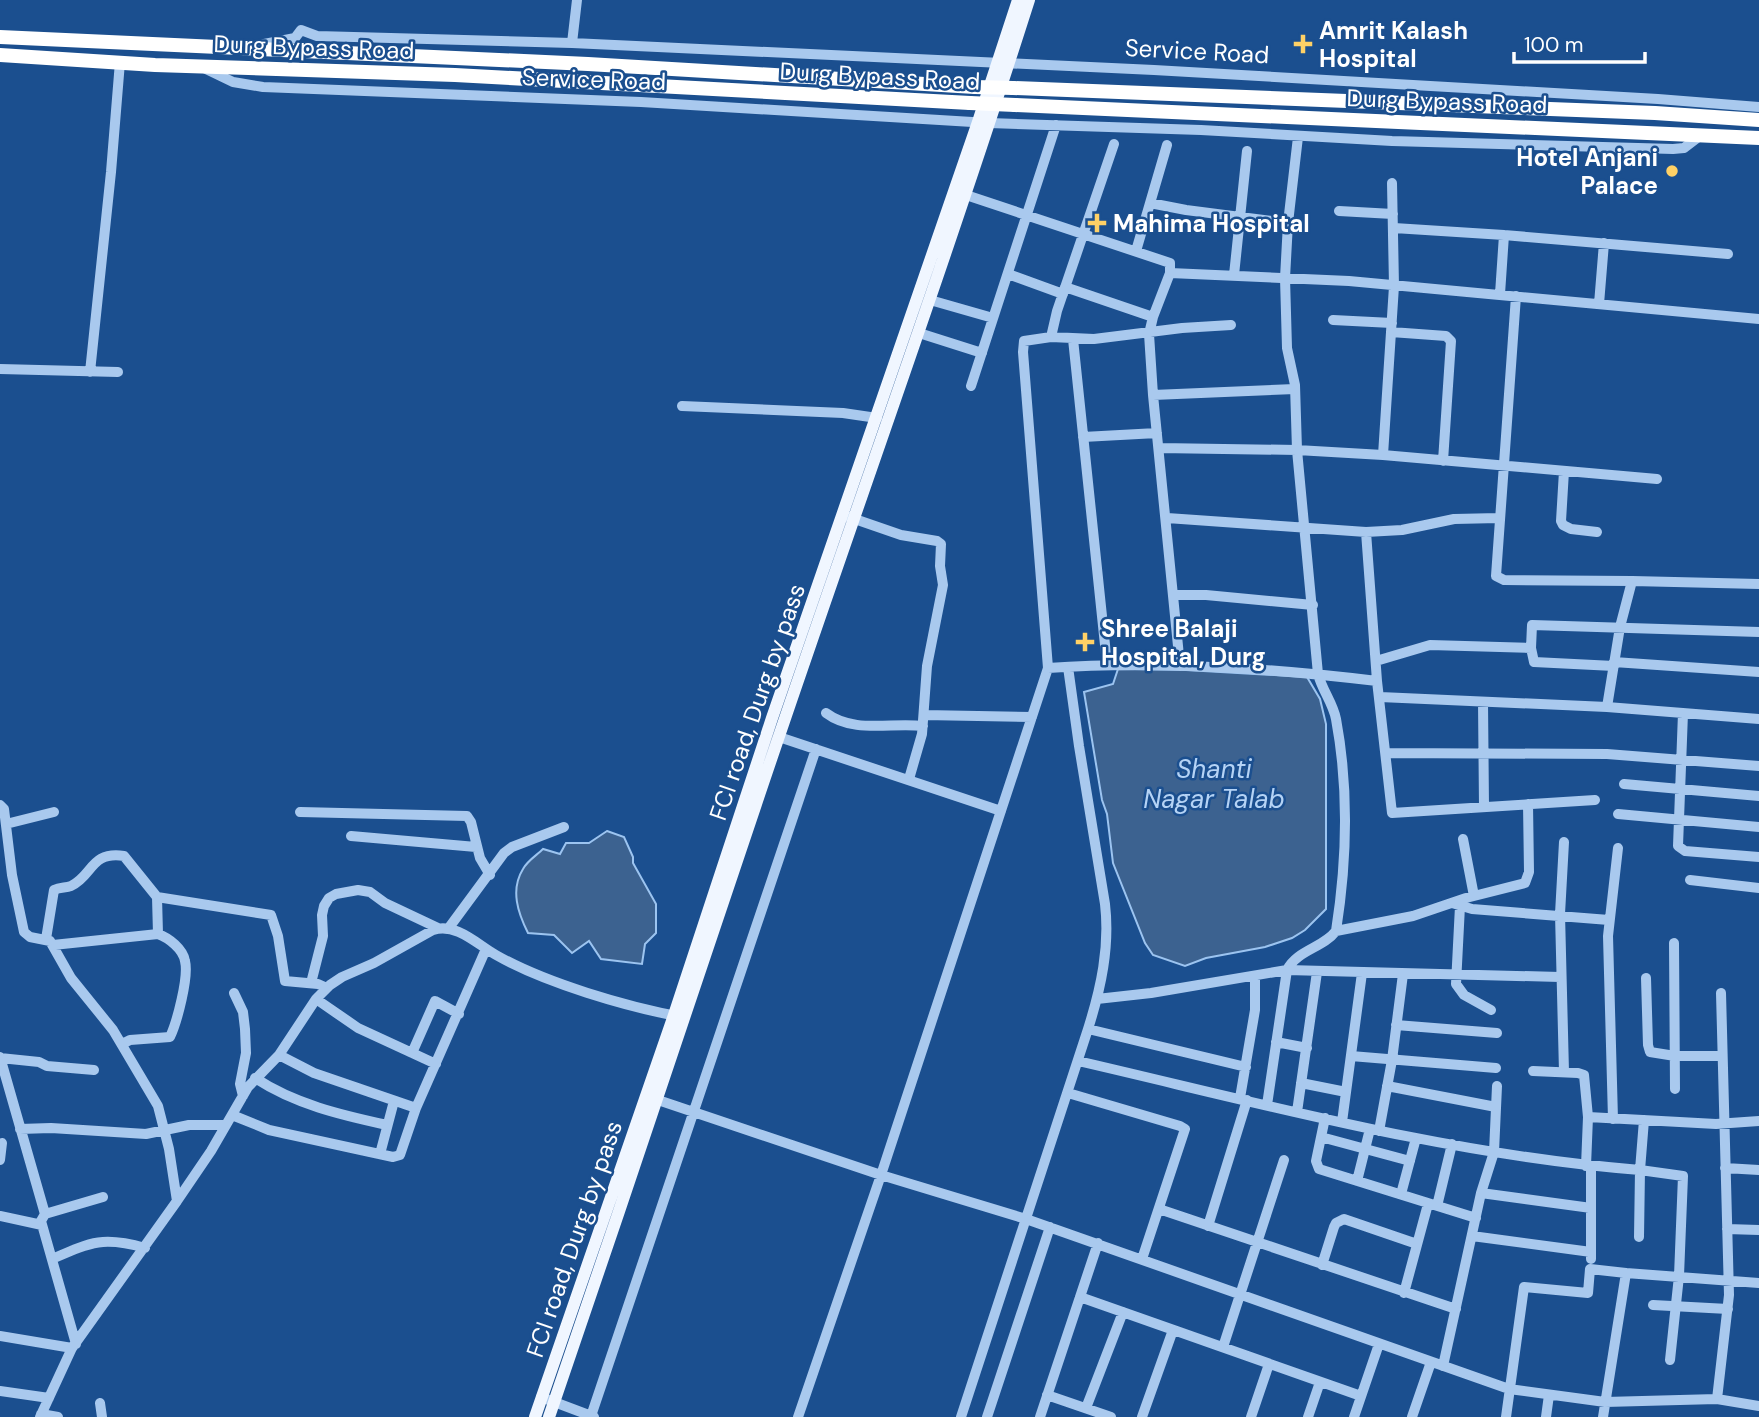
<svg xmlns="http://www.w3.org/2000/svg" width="1759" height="1417" viewBox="0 0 1759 1417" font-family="'DM Sans',sans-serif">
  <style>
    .water { fill: #3c6290; stroke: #9cc4f0; stroke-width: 2 }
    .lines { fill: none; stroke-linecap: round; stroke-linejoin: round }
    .minor { stroke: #a9c9ee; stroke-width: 10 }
    .major { stroke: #f0f6ff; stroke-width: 12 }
    .highway { stroke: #fff; stroke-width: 14 }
    .highway-bridge { stroke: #fff; stroke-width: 14 }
    .poi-dot { fill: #ffd166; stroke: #1b4f8f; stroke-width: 2.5 }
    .labels { text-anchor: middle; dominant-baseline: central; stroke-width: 5; stroke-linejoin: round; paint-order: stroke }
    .poi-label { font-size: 24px; font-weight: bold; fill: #fff; stroke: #1b4f8f; text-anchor: start }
    .street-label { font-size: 24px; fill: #fff; stroke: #1b4f8f }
    .water-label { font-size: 26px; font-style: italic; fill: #b5d3f5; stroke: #1b4f8f }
  </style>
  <rect width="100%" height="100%" fill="#1b4f8f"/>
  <path class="water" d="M 1118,669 L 1186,670 L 1307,677 L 1320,699 L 1326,724 L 1326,909 L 1305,930 L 1292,938 L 1265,947 L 1206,958 L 1185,966 L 1153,955 L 1145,943 L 1113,863 L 1107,814 L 1102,800 L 1084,692 L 1113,684 Z
    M 607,831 L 624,837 L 633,857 L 633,863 L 656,904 L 656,933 L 645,944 L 642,964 L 601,959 L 589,941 L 572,953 L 554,935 L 528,933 C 518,913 510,890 523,869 C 527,861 537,855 543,849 L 560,854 L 566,843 L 589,843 Z"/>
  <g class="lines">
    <path class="minor" d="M 572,43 L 577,0
      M 259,45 L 295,38 L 301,30 L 317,36 L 572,43 L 1154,70 L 1658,99 L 1759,107
      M 206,69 L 233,82 L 263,87 L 641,102 L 989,123 L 1201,130 L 1392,141 L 1673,149 L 1684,148 L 1701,135
      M 960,193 L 1170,263 L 1170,273 L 1153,317 L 1149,334 L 1153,395 L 1180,666
      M 1150,203 L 1186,210 L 1288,223
      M 1339,211 L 1393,214
      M 1394,228 L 1504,235 L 1728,254
      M 1136,251 L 1167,145
      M 1170,273 L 1349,281 L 1759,319
      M 1008,274 L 1063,294
      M 1234,275 L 1247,151
      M 1065,287 L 1153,317
      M 1500,294 L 1504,235
      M 1516,296 L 1496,576 L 1504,580 L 1632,581 L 1620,627 L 1607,707 L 1759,719
      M 930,300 L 993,318
      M 1599,304 L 1604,243
      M 1333,320 L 1392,323
      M 1391,332 L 1446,336 L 1451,341 L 1443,461
      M 919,333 L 982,353
      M 1051,337 L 1057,311 L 1114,144
      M 1073,339 L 1107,664
      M 0,369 L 118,372
      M 90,372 L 111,172 L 120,62
      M 971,386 L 1056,125
      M 1153,395 L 1295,389
      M 682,406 L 843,413 L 877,418
      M 1083,437 L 1157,433
      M 1159,448 L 1297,450 L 1383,455 L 1657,479
      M 1383,455 L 1394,286 L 1392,183
      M 1564,471 L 1561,521 L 1563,525 L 1571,529 L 1597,532
      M 846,516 L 901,535 L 937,541 L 941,544 L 940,566 L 943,585 L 927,666 L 922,734 L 909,779
      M 1167,518 L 1366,532 L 1402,530 L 1454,519 L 1499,518
      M 1366,532 L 1377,681 L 1392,813 L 1595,800
      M 1632,581 L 1759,584
      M 1174,595 L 1206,595 L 1313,605
      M 1531,648 L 1534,662 L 1614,666
      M 1376,661 L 1430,645 L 1531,648 L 1532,625 L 1759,632
      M 1614,662 L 1759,672
      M 1048,668 C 1157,660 1269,668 1377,681
      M 1380,697 L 1607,707
      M 1483,702 L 1484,807
      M 826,713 C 854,734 891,722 923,726
      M 1683,713 L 1678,846 L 1685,851 L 1759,857
      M 924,715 L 1032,717
      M 779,737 L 1001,811
      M 1387,753 L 1607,754 L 1759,766
      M 1624,784 L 1759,796
      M 0,805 L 4,809 L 12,875 L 24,932 L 30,937 L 50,941 L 71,978 L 113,1030 L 158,1106 L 169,1149 L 177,1201
      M 300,812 L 467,816 L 471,822 L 480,858 L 490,875
      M 1618,814 L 1759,827
      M 6,824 L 54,812
      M 351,836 L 476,847
      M 1463,839 L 1474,896
      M 1564,842 L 1560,914 L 1564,1072
      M 1690,880 L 1759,888
      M 157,897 L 271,915 L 278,936 L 285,981 L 318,984 L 327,988
      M 1452,903 L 1472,909 L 1609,920
      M 1460,906 L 1456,984 L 1464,995 L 1491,1010
      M 448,929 L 504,853 L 512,847 L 564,827
      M 1336,931 L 1413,916 L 1466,898 L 1525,883 L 1529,872 L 1528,804
      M 46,939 L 54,890 C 60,887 65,888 71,886 C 93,876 90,851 124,856 L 157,897 L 158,934
      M 1674,943 L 1675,1089
      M 53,945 L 158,934 C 169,938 183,949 185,961 C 189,977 177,1022 170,1037 L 130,1040 L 122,1044
      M 1646,978 L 1648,1045 L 1650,1052 L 1675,1056 L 1722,1056
      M 311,983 L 323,936 L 322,915 L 324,906 L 329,898 L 336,894 L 358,890 L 370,892 L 385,903 L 438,928
      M 234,993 L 243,1012 L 245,1029 L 246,1053 L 240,1084 L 243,1096
      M 316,999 L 358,1028 L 436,1064
      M 1097,999 L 1151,993 L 1287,970 L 1560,977
      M 1396,1025 L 1497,1033
      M 1088,1029 L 1246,1067
      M 1276,1042 L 1307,1048
      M 412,1053 L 435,1001 L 459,1014
      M 279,1055 L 314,1073 L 416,1108
      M 1351,1056 L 1496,1068
      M 0,1057 L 45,1214
      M 0,1058 L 39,1062 L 47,1066 L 94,1070
      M 1078,1061 C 1264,1104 1449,1155 1640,1170 L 1644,1120
      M 1533,1071 L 1578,1073 L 1584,1075 L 1588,1117
      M 255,1078 C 294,1104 341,1115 387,1125
      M 1301,1083 L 1346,1092
      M 1387,1086 L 1496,1107
      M 1068,1093 L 1180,1126 L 1185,1129 L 1142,1259
      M 652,1098 L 881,1175 L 1026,1219 L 1509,1389 L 1605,1402 L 1717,1399 L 1759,1406
      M 1240,1098 L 1255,1010 L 1255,976
      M 1267,1105 L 1287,970 C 1297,950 1323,948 1336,931 C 1347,861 1349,789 1336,719 C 1333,703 1322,690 1318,674 L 1297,450 L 1295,385 L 1287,348 L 1285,278 L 1288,223 L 1298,137
      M 1297,1112 L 1317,972
      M 232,1115 L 269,1130 L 393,1157 L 400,1155 L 416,1108 L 486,949
      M 1325,1118 L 1316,1161 L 1319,1169 L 1476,1218
      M 1613,1119 L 1608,936 L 1618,848
      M 1342,1122 L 1362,973
      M 20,1129 L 51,1128 L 146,1134 L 189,1125 L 226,1125
      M 1379,1131 L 1392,1060 L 1403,974
      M 1321,1137 L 1410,1161
      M 380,1154 L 394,1101
      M 0,1160 L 2,1143
      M 1586,1166 L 1588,1117 L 1716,1124 L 1759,1121
      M 1725,1168 L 1759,1170
      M 1357,1181 L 1370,1129
      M 1481,1193 L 1591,1208
      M 1401,1194 L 1416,1138
      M 1437,1206 L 1452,1144
      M 1159,1209 L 1456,1309
      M 0,1216 L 42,1225
      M 1208,1226 L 1247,1100
      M 1727,1229 L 1759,1230
      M 1472,1236 L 1591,1252
      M 1639,1237 L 1640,1170 L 1683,1176 L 1679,1276 L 1670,1360
      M 52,1259 C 91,1242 103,1236 145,1248
      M 1591,1259 L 1591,1166
      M 1322,1265 L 1334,1227 L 1336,1223 L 1344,1219 L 1417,1244
      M 1404,1293 L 1428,1204
      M 1080,1297 L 1361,1396
      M 1653,1305 L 1728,1309
      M 0,1336 L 72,1348
      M 76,1344 L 41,1221 L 45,1214 L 103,1197
      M 1223,1347 L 1284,1160
      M 1443,1366 L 1481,1193 L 1494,1152 L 1497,1086
      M 0,1391 L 49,1398
      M 1047,1395 L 1111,1417
      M 541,1397 L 594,1417
      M 1717,1399 L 1729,1295 L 1721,993
      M 100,1403 L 102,1417
      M 1086,1408 L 1123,1312
      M 41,1414 L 58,1417
      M 591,1416 L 816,749
      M 40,1417 L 72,1348 L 177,1201 L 211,1151 L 248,1087 L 279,1055 L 316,999 L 330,985 L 342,977 L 374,963 L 433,930 C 456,922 478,945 496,955 C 545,983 627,1007 682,1017
      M 798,1417 L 881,1175 L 1048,668 L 1023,352 L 1024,341 L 1051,337 L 1094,339 L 1182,328 L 1231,325
      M 961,1417 L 1088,1029 C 1101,988 1110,947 1105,904 L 1079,746 L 1068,667
      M 987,1417 L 1050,1227
      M 1040,1417 L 1098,1243
      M 1142,1417 L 1173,1330
      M 1251,1417 L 1269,1364
      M 1308,1417 L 1320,1382
      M 1354,1417 L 1379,1344
      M 1412,1417 L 1431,1362
      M 1506,1417 L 1524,1287 L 1588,1293 L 1590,1269 L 1626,1273
      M 1546,1417 L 1549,1395
      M 1603,1417 L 1626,1273 L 1759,1283"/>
    <path class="major" d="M 535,1417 L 674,1015 L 772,718 L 978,122 L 1018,0
      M 549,1417 C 619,1213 687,1009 756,804 C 846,536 943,270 1029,0"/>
    <path class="highway" d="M 0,37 L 588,64 L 975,87
      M 0,55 L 155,65 L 455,75 L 970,103
      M 1013,88 L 1655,113 L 1759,120
      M 1015,105 L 1759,138"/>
    <path class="highway-bridge" d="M 975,87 L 1013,88
      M 970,103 L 1015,105"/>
  </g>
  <g class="poi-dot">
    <path d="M1299.5 33.5h7v7h7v7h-7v7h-7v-7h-7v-7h7z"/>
    <circle cx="1672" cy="171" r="7"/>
    <path d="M1093.5 212.5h7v7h7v7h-7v7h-7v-7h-7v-7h7z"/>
    <path d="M1081.5 631.5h7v7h7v7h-7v7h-7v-7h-7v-7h7z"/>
  </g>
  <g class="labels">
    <g class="poi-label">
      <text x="1319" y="30">Amrit Kalash<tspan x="1319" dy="28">Hospital</tspan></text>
      <text x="1658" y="157" text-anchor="end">Hotel Anjani<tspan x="1658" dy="28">Palace</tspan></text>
      <text x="1113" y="223">Mahima Hospital</text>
      <text x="1101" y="628">Shree Balaji<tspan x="1101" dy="28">Hospital, Durg</tspan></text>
    </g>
    <g class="street-label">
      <text transform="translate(314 47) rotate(2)">Durg Bypass Road</text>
      <text transform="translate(1197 51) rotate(3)">Service Road</text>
      <text transform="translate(880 76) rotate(3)">Durg Bypass Road</text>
      <text transform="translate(594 79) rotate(2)">Service Road</text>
      <text transform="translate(1447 101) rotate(2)">Durg Bypass Road</text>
      <text transform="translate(757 702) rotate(-71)">FCI road, Durg by pass</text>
      <text transform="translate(574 1239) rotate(-71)">FCI road, Durg by pass</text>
    </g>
    <g class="water-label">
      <text x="1214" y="769">Shanti<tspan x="1214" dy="30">Nagar Talab</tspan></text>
    </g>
  </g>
  <path d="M1514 52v10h131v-10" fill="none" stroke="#ffffff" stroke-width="3.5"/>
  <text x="1524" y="52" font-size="21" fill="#ffffff" stroke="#1b4f8f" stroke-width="5" paint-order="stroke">100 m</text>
</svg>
